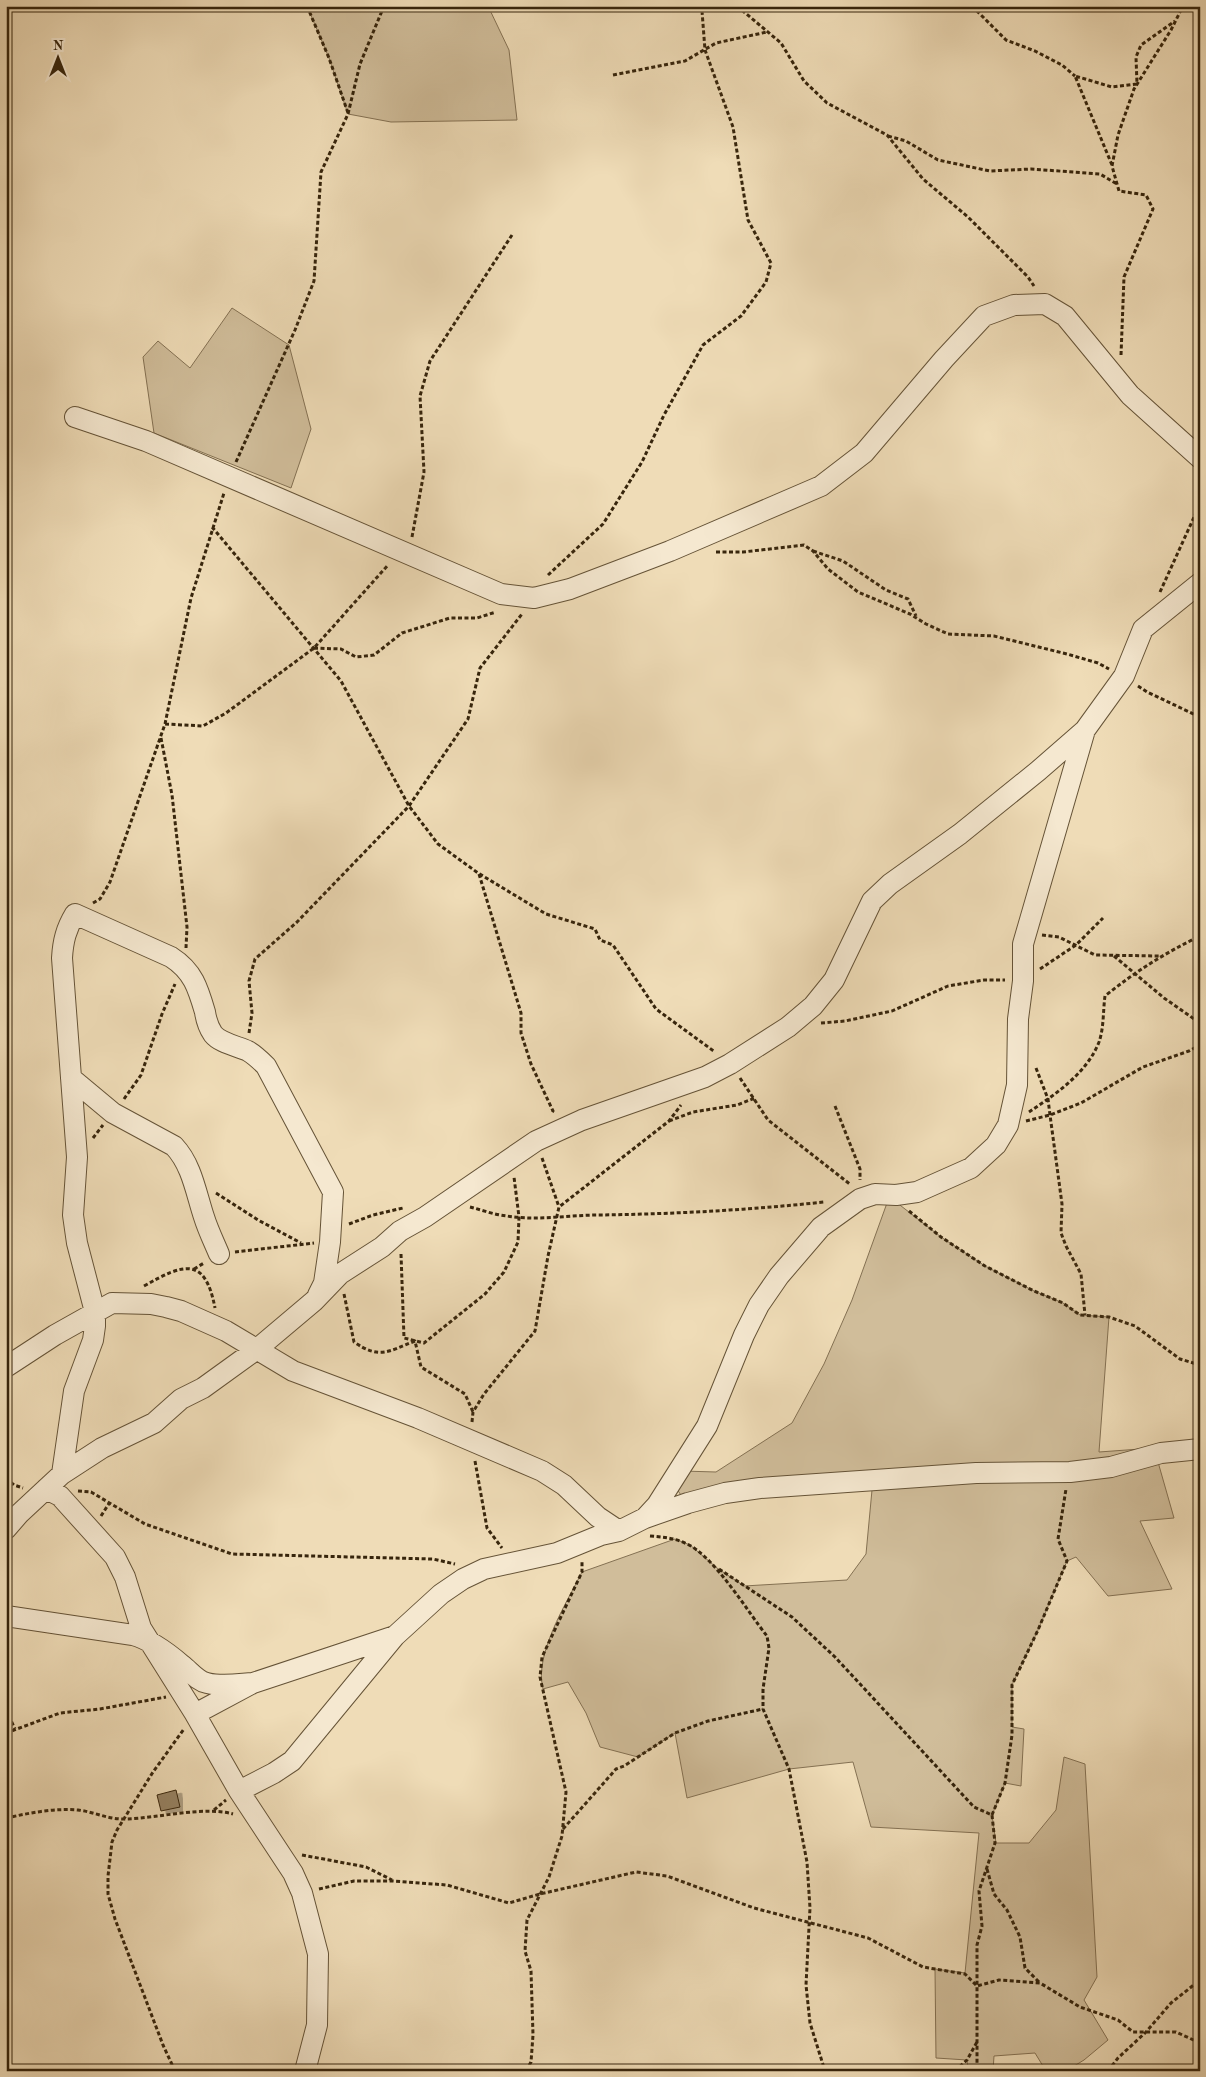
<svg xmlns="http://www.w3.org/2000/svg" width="1206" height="2077" viewBox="0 0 1206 2077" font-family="'Old Standard TT',serif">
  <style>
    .green { fill: #d0bd9a; stroke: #847153 }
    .building { fill: #978465; stroke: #37250c; filter: url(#shadow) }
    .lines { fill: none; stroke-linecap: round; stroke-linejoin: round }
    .minor-casing { stroke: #655337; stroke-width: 22 }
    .path { stroke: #37250c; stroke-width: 3; stroke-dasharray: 4 2.5; stroke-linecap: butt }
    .minor { stroke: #f5e8d0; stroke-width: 20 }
  </style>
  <defs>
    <filter id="shadow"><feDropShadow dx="5.5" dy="3" stdDeviation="0" flood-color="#0004"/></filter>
  </defs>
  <rect width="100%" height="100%" fill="#efdcb7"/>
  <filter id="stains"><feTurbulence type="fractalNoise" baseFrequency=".004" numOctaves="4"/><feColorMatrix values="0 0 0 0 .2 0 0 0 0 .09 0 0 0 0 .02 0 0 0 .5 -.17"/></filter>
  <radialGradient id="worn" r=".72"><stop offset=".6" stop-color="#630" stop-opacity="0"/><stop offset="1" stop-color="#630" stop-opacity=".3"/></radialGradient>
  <path class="green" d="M 307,6 L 488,6 L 509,50 L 517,120 L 391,122 L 348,114 L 329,58 Z
    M 232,308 L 289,345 L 311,429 L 291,488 L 154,433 L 143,357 L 158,341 L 190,368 Z
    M 896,1202 L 941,1237 L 985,1266 L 1034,1291 L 1063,1303 L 1080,1315 L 1109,1317 L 1099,1452 L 1154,1448 L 1174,1518 L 1140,1521 L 1172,1589 L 1108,1596 L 1076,1557 L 1067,1561 L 1038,1630 L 1012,1685 L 1012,1727 L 1024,1729 L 1021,1786 L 1005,1783 L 992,1815 L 996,1843 L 1029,1843 L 1056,1810 L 1064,1757 L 1085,1764 L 1097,1977 L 1084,2000 L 1108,2040 L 1084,2060 L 1066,2071 L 1046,2071 L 1035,2053 L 994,2056 L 993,2071 L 968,2071 L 967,2060 L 936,2058 L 935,1969 L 965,1973 L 979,1833 L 871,1827 L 853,1762 L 789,1769 L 687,1798 L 675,1733 L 638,1757 L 600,1747 L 586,1713 L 568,1682 L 543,1689 C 534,1654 566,1604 582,1572 L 675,1539 L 690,1545 L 717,1568 L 744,1586 L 847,1580 L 866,1554 L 872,1490 L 741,1498 L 690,1509 L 673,1483 L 682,1471 L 716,1472 L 792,1423 L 824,1364 L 852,1300 L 887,1203 Z"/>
  <path class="building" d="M 176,1790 L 180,1807 L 161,1811 L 157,1795 Z"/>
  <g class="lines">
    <g class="minor-casing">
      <path id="minor" d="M 75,417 L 146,441 L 501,594 L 534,598 L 570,589 L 670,551 L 821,486 L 864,453 L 944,359 L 984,316 L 1014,305 L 1045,304 L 1065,316 L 1130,395 L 1200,458
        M 71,1078 L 113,1113 L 174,1146 C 192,1165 196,1193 204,1217 C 208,1230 214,1242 219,1254
        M 6,1367 L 55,1335 L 112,1303 L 151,1304 L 166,1307 L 181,1311 L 226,1331 L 293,1371 L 418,1418 L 542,1471 L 564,1485 L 598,1517 L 619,1531
        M 62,1474 L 74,1391 L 93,1340 L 95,1326 L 95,1312 L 77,1243 L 73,1215 L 77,1157 L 62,958 C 63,941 66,929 75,914 L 171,957 C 193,971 198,988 205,1012 C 206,1019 209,1028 213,1034 C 220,1043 237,1046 248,1051 C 255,1055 260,1060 266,1066 L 333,1192 L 330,1242 L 324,1283 L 318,1295
        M 46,1489 L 60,1496 L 115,1557 L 125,1577 L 141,1628 L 195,1714 L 239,1791
        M 645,1518 L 657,1505 L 707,1426 L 744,1335 L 759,1305 L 779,1276 L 821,1227 L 860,1199 L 875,1194 L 896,1195 L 917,1192 L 971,1168 L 996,1145 L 1008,1125 L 1017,1085 L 1018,1019 L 1023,981 L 1023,944 L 1085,730 L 1124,676 L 1143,629 L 1200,583
        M 6,1529 L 19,1514 L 62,1474 L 102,1448 L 154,1423 L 181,1399 L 203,1388 L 257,1349 L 314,1301 L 340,1274 L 382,1247 L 400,1231 L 425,1217 L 536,1141 L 582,1120 L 705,1077 L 730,1064 L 788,1027 L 813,1006 L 834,980 L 872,901 L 890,884 L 960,834 L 1038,771 L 1085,730
        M 6,1616 L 133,1635 C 151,1640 168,1653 182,1665 C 190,1671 197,1681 207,1683 C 221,1687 238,1684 253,1683
        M 195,1714 L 253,1683 L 395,1636
        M 305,2071 L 317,2025 L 318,1954 L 302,1893 L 293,1873 L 239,1791 L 274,1773 L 292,1761 L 395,1636 L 441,1594 L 463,1579 L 484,1569 L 557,1553 L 601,1535 L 619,1531 L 645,1518 L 688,1503 L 725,1493 L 760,1488 L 976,1473 L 1070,1472 L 1111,1467 L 1161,1453 L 1200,1449"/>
    </g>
    <path class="path" d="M 307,6 L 329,58 L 348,113
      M 737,6 L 781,43 L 804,81 L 827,103 L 887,135 L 923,179 L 968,217 L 1028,277 L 1034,286
      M 972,6 L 1006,40 L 1035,51 L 1062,65 L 1075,76
      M 613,75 L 685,61 L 716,43 L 767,32
      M 888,136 L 906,141 L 938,160 L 990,171 L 1031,169 L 1100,174 L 1117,184
      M 1112,165 L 1075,76 L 1112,87 L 1137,84 L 1136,57 L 1141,45 L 1175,21
      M 1121,355 L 1124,277 L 1153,209 L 1146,195 L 1119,191 L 1112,166 L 1118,135 L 1134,89 L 1171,30 L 1183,6
      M 236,462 L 295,330 L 314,281 L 321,172 L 348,114 L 360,64 L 384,6
      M 212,527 L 341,681 L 409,806 L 438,844 L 478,873 L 546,914 L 595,929 L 600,940 L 613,945 L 656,1009 L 715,1052
      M 412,537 L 424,472 L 420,396 L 430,361 L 512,235
      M 813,551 L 843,561 L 886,590 L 908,599 L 916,616
      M 716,552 L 743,552 L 804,545 L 813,551 L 828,569 L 858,592 L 910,614 L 926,624 L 948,634 L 994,636 L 1067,654 L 1098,663 L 1109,669
      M 548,575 L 603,524 L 642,462 L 664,415 L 703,345 L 741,316 L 766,282 L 771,263 L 748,220 L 733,127 L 705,50 L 702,11 L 699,6
      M 1160,592 L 1200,504
      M 314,648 L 341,649 L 356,657 L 374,655 L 402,633 L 450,618 L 477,618 L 496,612
      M 1138,686 L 1147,692 L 1200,717
      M 165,724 L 203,726 L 226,713 L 314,648 L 388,565
      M 161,738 L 172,795 L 187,927 L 186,948
      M 479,874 L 521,1013 L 521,1033 L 531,1064 L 553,1111 L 551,1114
      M 93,903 L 100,899 L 110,882 L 165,724 L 191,598 L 224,493
      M 1042,935 L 1059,937 L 1095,955 L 1160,956
      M 1114,956 L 1164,998 L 1200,1023
      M 1040,969 L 1076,945 L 1103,918
      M 821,1023 L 845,1021 L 892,1011 L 948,986 L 984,980 L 1005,980
      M 249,1033 L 252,1013 L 249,981 L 255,959 L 297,922 L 409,806 L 468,719 L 480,668 L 522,614
      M 1036,1068 L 1048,1099 L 1050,1115 L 1062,1204 L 1061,1233 L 1066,1246 L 1081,1274 L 1085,1315
      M 740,1078 L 768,1120 L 851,1185
      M 124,1099 L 141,1075 L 162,1014 L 175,984
      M 835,1106 L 860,1169 L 860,1180
      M 1029,1112 C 1056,1094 1087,1073 1099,1042 C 1104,1028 1103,1010 1105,996 C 1136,971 1165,953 1200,936
      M 669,1121 L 693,1112 L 737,1105 L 755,1098
      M 1026,1121 L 1050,1115 L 1081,1103 L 1143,1067 L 1189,1051 L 1200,1045
      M 93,1138 L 103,1125
      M 542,1158 L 559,1207
      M 216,1193 L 258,1220 L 301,1243
      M 470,1207 C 482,1210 495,1215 507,1216 C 538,1221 568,1215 599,1215 C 675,1214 749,1210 824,1202
      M 909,1211 L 941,1237 L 985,1266 L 1034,1291 L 1063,1303 L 1080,1315 L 1109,1317 L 1135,1326 L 1180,1359 L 1200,1365
      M 349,1224 L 373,1215 L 403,1208
      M 235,1252 L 314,1243
      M 401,1254 L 404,1338 L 424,1343 L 485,1294 L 504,1272 L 518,1242 L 519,1217 L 514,1177
      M 194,1269 L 204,1263
      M 144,1286 C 183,1264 205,1255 215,1308
      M 344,1294 L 354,1342 C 380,1360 389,1351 415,1341 L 421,1367 L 465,1394 L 473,1412
      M 472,1422 L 473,1412 L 484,1394 L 535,1331 L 548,1256 L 559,1207 L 669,1121 L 681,1105
      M 475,1461 L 487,1528 L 502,1548
      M 6,1478 L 14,1485 L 23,1488
      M 78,1491 L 91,1492 L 145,1524 L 232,1554 L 433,1559 L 455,1564
      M 101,1516 L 110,1502
      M 650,1536 C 663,1537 675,1538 687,1544 C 715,1557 747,1611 767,1636 L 769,1648 L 763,1689 L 763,1709 L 789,1769 L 807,1862 L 810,1908 L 806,1985 L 810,2023 L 825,2071
      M 719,1569 L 792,1617 L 835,1657 L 974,1807 L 992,1815 L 995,1843 L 979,1891 L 982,1926 L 977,1945 L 977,2071
      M 6,1710 L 15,1729
      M 6,1733 L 60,1713 L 100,1709 L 166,1697
      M 214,1810 L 226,1800
      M 992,1815 L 1005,1783 L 1012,1735 L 1012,1685 L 1038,1630 L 1067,1561 L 1058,1539 L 1066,1489
      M 6,1818 C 30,1813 53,1808 78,1810 C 95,1812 109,1820 127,1819 C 158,1818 204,1806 233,1814
      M 563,1829 L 616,1769 L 624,1766 L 675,1733 L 708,1721 L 763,1709
      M 302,1855 L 366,1867 L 392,1880
      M 987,1869 L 994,1894 L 1007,1910 L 1020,1937 L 1025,1968 L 1040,1983
      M 319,1889 L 354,1881 L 393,1881 L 447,1885 L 509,1903 L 540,1894 L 636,1872 L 667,1876 L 754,1908 L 868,1938 L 923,1967 L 965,1974 L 977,1986 L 999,1980 L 1040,1983 L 1080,2007 L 1118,2020 L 1133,2032 L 1176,2032 L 1200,2043
      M 175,2071 L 163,2045 L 115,1919 L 108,1894 L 108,1876 L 112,1842 L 117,1830 L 153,1772 L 184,1729
      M 526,2071 L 531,2062 L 533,2035 L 531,1971 L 525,1951 L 527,1920 L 549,1877 L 562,1836 L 566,1792 L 540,1677 L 542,1657 L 582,1572 L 582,1561
      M 955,2071 L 967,2060 L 977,2042
      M 1108,2071 L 1118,2058 L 1146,2032 L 1171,2003 L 1200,1980"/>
    <use href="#minor" class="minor"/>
  </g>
  <rect width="1206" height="2077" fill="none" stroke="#efdcb7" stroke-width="25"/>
  <rect x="8" y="8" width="1191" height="2062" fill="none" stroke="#37250c" stroke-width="2.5"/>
  <rect x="12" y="12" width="1181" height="2052" fill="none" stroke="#37250c"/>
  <g transform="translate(58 58)" stroke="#f5e8d0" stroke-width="4" paint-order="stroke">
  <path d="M0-4L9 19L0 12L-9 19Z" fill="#37250c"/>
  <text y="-8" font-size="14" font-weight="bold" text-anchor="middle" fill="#37250c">N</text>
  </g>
  <rect width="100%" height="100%" filter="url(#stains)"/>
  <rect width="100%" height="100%" fill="url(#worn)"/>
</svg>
